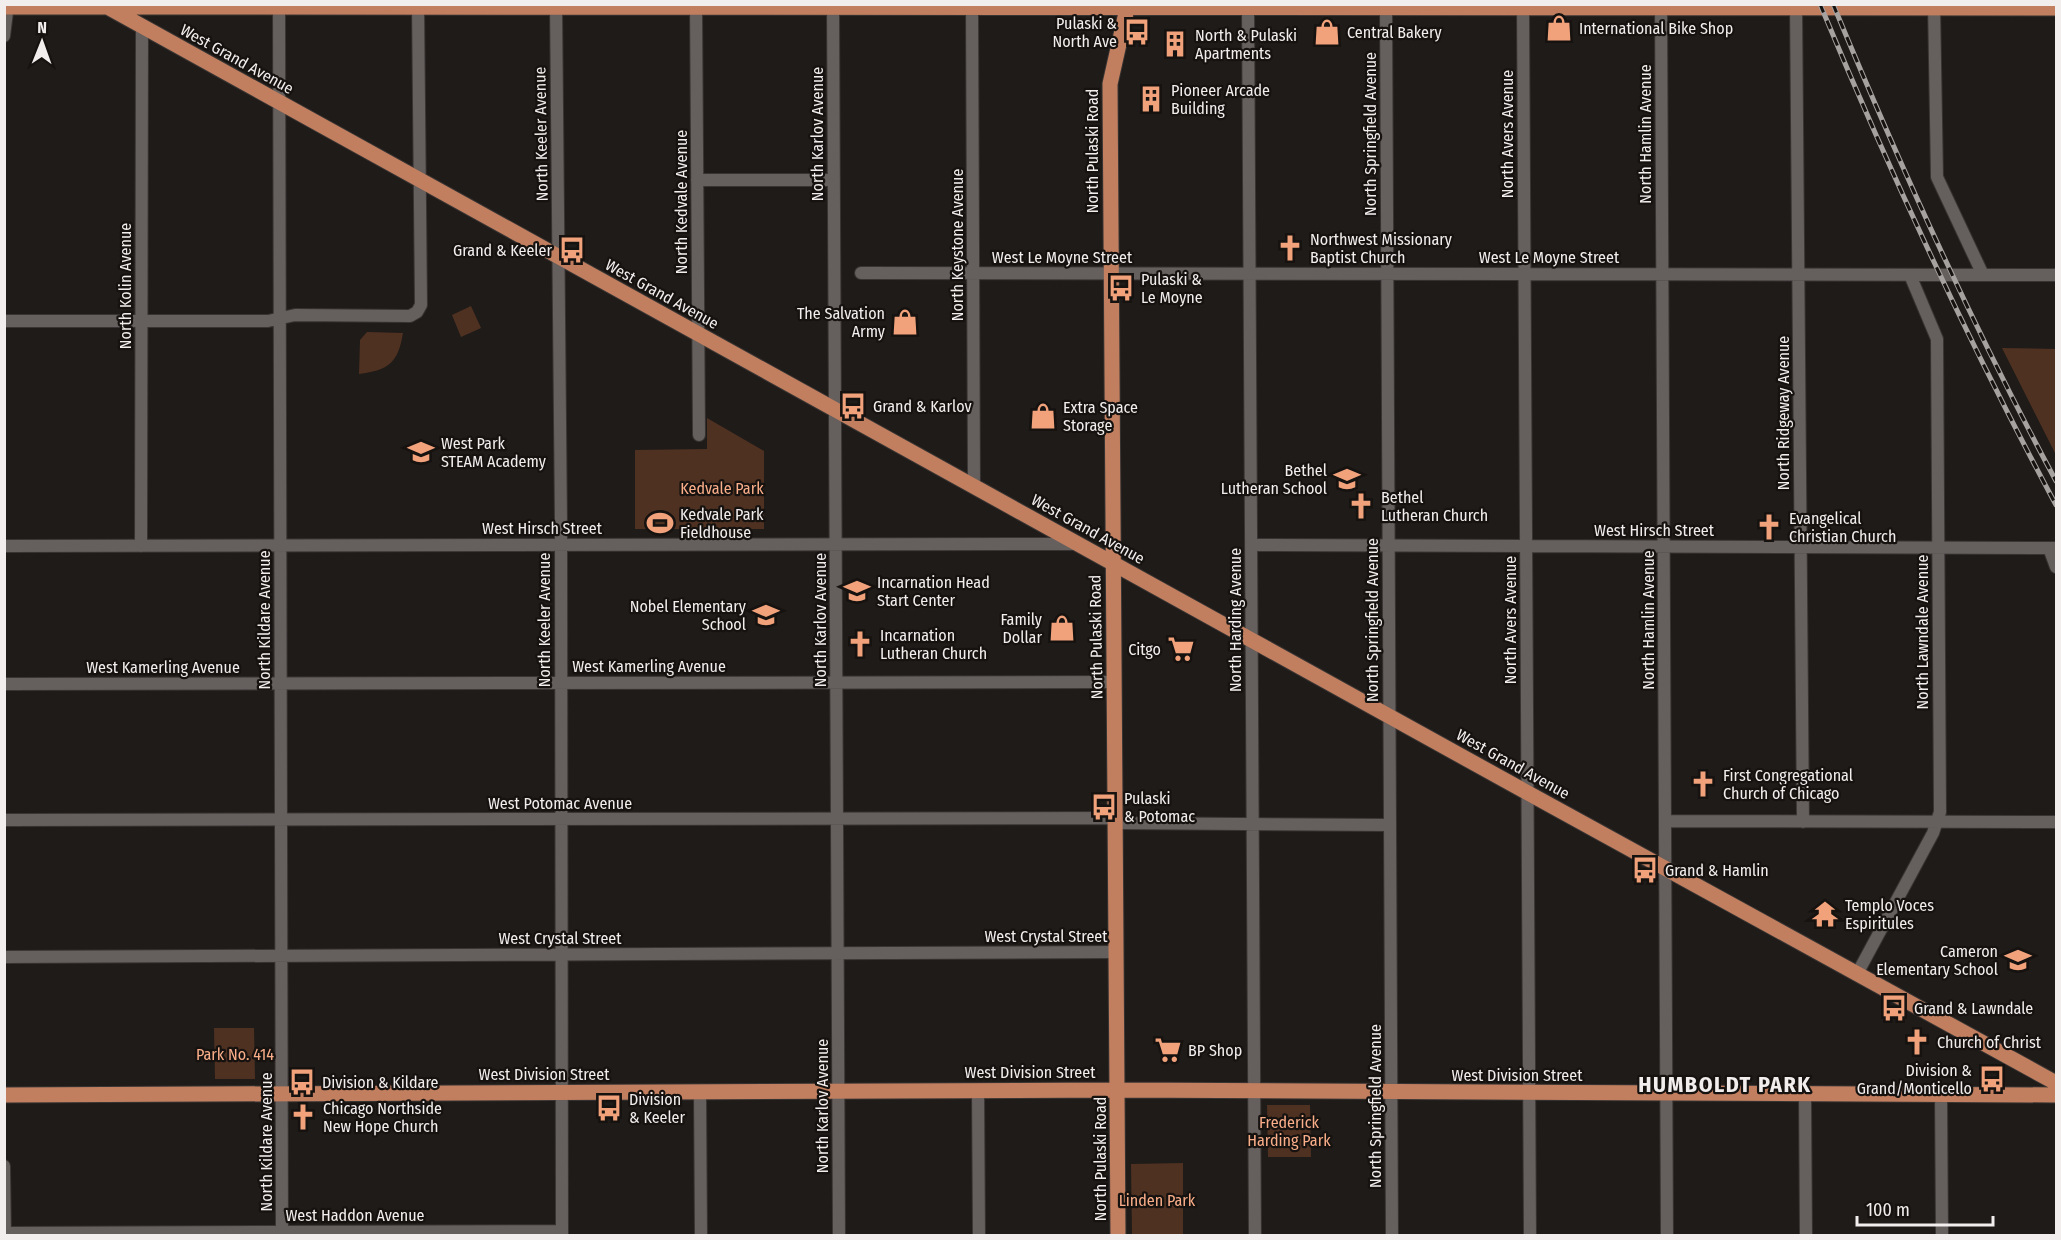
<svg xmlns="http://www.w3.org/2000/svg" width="2061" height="1240" viewBox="0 0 2061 1240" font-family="'Fira Sans Condensed',sans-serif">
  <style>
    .green { fill: #4f3122 }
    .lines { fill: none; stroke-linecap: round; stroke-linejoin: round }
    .minor-casing { stroke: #383433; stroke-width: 14 }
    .major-casing { stroke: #383433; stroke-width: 17 }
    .minor { stroke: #655f5d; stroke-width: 12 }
    .major { stroke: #c17f5f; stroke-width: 15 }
    .rail-casing { stroke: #a6a2a0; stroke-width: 5 }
    .rail { stroke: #161210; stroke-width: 3; stroke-dasharray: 9; stroke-linecap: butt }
    .labels { text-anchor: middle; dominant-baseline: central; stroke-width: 4.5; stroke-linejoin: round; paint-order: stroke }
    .poi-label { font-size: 16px; fill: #f2eeed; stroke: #161210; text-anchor: start }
    .street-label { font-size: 16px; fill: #f2eeed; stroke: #161210 }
    .park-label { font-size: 16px; fill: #faae89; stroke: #161210 }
    .district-label { font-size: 22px; font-weight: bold; letter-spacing: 1.5px; fill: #f2eeed; stroke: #161210 }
  </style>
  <rect width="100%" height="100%" fill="#1f1b18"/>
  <path class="green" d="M 471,306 L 481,328 L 461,337 L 452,315 Z
    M 367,332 L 403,333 C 398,363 389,370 359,374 L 360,340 Z
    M 2002,348 L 2056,349 L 2056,455 Z
    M 707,418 L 764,451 L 764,529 L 635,529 L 635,450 L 707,449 Z
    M 214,1028 L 254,1028 L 255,1079 L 215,1079 Z
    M 1267,1105 L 1310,1105 L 1311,1157 L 1268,1157 Z
    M 1183,1163 L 1183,1235 L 1132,1235 L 1131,1164 Z"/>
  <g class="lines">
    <g class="minor-casing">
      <path id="minor" d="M 279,4 L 282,1236
        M 556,4 L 561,525 L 562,1236
        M 696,4 L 699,435
        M 833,4 L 839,1236
        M 972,4 L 974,486
        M 1248,4 L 1255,1236
        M 1386,4 L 1392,1236
        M 1523,4 L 1530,1236
        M 1661,4 L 1667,1236
        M 1796,4 L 1803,822
        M 1934,4 L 1937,177 L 1983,275
        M 4,36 L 8,4
        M 697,180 L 834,180
        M 861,273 L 2056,275
        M 4,321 L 268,321 L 295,315 L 410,316 L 417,312 L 421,305 L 418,4
        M 1251,545 L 2056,548
        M 4,546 L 1077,544
        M 141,546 L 142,26
        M 2049,548 L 2056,567
        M 4,684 L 1114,682
        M 4,820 L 1115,818
        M 1665,821 L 2056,822
        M 1115,823 L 1390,825
        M 4,957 L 1116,952
        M 1857,974 L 1933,833 L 1940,812 L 1937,339 L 1910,275
        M 978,1090 L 979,1236
        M 700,1092 L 701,1236
        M 1805,1095 L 1806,1236
        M 1941,1095 L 1942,1236
        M 4,1166 L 5,1236
        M 4,1233 L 562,1231"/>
    </g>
    <g class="major-casing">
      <path id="major" d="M 102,4 L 1528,793 L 2056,1083
        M 4,7 L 2056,8
        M 4,1095 L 1118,1090 L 2056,1095
        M 1118,1236 L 1110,84 L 1128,4"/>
    </g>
    <use href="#minor" class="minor"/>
    <use href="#major" class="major"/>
    <g class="rail-casing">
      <path id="rail" d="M 1820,4 C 1891,175 1969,343 2056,505
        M 1833,4 C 1900,166 1973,327 2056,481"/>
    </g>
    <use href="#rail" class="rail"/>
  </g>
  <defs>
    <g id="shop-bare" transform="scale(2.07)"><path d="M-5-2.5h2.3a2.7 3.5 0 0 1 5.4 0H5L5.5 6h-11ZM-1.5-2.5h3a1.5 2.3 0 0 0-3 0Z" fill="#f1a27b" stroke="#161210" stroke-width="2.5" paint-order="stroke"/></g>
    <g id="bus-bare" transform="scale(2.07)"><path d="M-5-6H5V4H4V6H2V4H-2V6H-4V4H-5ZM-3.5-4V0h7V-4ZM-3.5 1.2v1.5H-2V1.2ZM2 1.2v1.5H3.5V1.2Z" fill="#f1a27b" stroke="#161210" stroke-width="2.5" paint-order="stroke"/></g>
    <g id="building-bare" transform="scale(2.07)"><path d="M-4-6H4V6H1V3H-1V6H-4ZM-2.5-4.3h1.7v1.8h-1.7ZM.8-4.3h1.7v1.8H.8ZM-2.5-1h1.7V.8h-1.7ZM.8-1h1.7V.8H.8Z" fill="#f1a27b" stroke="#161210" stroke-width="2.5" paint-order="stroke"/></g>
    <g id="church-bare" transform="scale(2.07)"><path d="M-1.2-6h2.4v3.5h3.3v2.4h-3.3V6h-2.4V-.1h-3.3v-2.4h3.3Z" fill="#f1a27b" stroke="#161210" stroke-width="2.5" paint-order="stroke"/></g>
    <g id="school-bare" transform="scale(2.07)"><path d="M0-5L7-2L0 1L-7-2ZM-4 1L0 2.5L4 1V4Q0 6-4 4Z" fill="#f1a27b" stroke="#161210" stroke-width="2.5" paint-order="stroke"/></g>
    <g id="stadium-bare" transform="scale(2.07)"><path d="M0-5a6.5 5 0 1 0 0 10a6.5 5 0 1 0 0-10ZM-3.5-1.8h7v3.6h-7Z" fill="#f1a27b" stroke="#161210" stroke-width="2.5" paint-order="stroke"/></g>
    <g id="supermarket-bare" transform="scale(2.07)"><path d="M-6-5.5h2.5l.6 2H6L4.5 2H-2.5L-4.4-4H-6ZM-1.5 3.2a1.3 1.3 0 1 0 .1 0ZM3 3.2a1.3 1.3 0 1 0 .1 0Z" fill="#f1a27b" stroke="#161210" stroke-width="2.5" paint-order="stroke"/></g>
    <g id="temple-bare" transform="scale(2.07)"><path d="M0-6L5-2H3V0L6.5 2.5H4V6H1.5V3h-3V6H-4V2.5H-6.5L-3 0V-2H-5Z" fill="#f1a27b" stroke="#161210" stroke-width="2.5" paint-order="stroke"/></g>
  </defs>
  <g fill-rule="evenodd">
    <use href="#shop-bare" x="1559" y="28"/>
    <use href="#bus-bare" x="1137" y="32"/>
    <use href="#shop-bare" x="1327" y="32"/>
    <use href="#building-bare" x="1175" y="44"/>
    <use href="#building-bare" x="1151" y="99"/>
    <use href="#church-bare" x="1290" y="248"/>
    <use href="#bus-bare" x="572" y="250"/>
    <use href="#bus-bare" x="1121" y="288"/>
    <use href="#shop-bare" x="905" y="322"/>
    <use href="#bus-bare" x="853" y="406"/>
    <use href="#shop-bare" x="1043" y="416"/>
    <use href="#school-bare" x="421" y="452"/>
    <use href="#school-bare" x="1347" y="479"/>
    <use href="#church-bare" x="1361" y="506"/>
    <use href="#stadium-bare" x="660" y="523"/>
    <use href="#church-bare" x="1769" y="527"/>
    <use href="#school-bare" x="857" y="591"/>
    <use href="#school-bare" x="766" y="615"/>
    <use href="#shop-bare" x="1062" y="628"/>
    <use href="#church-bare" x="860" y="644"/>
    <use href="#supermarket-bare" x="1181" y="649"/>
    <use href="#church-bare" x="1703" y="784"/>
    <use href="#bus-bare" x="1104" y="807"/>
    <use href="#bus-bare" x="1645" y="870"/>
    <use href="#temple-bare" x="1825" y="914"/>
    <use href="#school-bare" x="2018" y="960"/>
    <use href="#bus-bare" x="1894" y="1008"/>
    <use href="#church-bare" x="1917" y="1042"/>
    <use href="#supermarket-bare" x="1168" y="1050"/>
    <use href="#bus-bare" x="1992" y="1079"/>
    <use href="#bus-bare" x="302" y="1082"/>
    <use href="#bus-bare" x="609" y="1108"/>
    <use href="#church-bare" x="303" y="1117"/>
  </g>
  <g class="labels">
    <g class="poi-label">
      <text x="1117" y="23" text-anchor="end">Pulaski &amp;<tspan x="1117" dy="18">North Ave</tspan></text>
      <text x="1579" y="28">International Bike Shop</text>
      <text x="1347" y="32">Central Bakery</text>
      <text x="1195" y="35">North &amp; Pulaski<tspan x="1195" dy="18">Apartments</tspan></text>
      <text x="1171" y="90">Pioneer Arcade<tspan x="1171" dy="18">Building</tspan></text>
      <text x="1310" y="239">Northwest Missionary<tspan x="1310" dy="18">Baptist Church</tspan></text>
      <text x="552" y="250" text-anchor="end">Grand &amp; Keeler</text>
      <text x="1141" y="279">Pulaski &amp;<tspan x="1141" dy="18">Le Moyne</tspan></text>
      <text x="885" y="313" text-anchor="end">The Salvation<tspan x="885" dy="18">Army</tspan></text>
      <text x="873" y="406">Grand &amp; Karlov</text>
      <text x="1063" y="407">Extra Space<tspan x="1063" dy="18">Storage</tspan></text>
      <text x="441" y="443">West Park<tspan x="441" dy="18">STEAM Academy</tspan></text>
      <text x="1327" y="470" text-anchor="end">Bethel<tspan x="1327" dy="18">Lutheran School</tspan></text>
      <text x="1381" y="497">Bethel<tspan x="1381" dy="18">Lutheran Church</tspan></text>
      <text x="680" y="514">Kedvale Park<tspan x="680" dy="18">Fieldhouse</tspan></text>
      <text x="1789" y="518">Evangelical<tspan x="1789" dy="18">Christian Church</tspan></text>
      <text x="877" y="582">Incarnation Head<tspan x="877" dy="18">Start Center</tspan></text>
      <text x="746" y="606" text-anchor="end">Nobel Elementary<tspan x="746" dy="18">School</tspan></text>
      <text x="1042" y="619" text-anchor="end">Family<tspan x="1042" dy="18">Dollar</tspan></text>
      <text x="880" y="635">Incarnation<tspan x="880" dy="18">Lutheran Church</tspan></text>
      <text x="1161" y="649" text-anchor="end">Citgo</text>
      <text x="1723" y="775">First Congregational<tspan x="1723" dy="18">Church of Chicago</tspan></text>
      <text x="1124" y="798">Pulaski<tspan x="1124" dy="18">&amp; Potomac</tspan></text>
      <text x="1665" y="870">Grand &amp; Hamlin</text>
      <text x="1845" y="905">Templo Voces<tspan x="1845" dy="18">Espiritules</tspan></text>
      <text x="1998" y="951" text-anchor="end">Cameron<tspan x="1998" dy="18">Elementary School</tspan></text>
      <text x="1914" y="1008">Grand &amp; Lawndale</text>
      <text x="1937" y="1042">Church of Christ</text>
      <text x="1188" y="1050">BP Shop</text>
      <text x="1972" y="1070" text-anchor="end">Division &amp;<tspan x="1972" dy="18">Grand/Monticello</tspan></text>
      <text x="322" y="1082">Division &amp; Kildare</text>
      <text x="629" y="1099">Division<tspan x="629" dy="18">&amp; Keeler</tspan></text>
      <text x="323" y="1108">Chicago Northside<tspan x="323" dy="18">New Hope Church</tspan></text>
    </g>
    <g class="street-label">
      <text transform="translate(237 59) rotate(29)">West Grand Avenue</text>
      <text transform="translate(541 134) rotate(-91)">North Keeler Avenue</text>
      <text transform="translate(817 134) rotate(-90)">North Karlov Avenue</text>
      <text transform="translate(1370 134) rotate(-90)">North Springfield Avenue</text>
      <text transform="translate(1507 134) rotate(-90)">North Avers Avenue</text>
      <text transform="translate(1645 134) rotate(-90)">North Hamlin Avenue</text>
      <text transform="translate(1092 151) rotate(-90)">North Pulaski Road</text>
      <text transform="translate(681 202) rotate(-90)">North Kedvale Avenue</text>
      <text transform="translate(957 245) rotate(-90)">North Keystone Avenue</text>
      <text x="1062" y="257">West Le Moyne Street</text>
      <text x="1549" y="257">West Le Moyne Street</text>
      <text transform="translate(125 286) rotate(-90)">North Kolin Avenue</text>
      <text transform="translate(662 294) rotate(29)">West Grand Avenue</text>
      <text transform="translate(1783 413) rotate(-90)">North Ridgeway Avenue</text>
      <text x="542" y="528">West Hirsch Street</text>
      <text transform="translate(1088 529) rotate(29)">West Grand Avenue</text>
      <text x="1654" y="530">West Hirsch Street</text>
      <text transform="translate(264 620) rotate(-90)">North Kildare Avenue</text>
      <text transform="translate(544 620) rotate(-90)">North Keeler Avenue</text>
      <text transform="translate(820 620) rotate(-90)">North Karlov Avenue</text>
      <text transform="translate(1235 620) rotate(-90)">North Harding Avenue</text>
      <text transform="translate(1372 620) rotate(-90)">North Springfield Avenue</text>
      <text transform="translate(1510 620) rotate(-90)">North Avers Avenue</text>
      <text transform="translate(1648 620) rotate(-90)">North Hamlin Avenue</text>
      <text transform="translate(1922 632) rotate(-90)">North Lawndale Avenue</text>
      <text transform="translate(1096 637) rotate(-91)">North Pulaski Road</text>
      <text x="649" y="666">West Kamerling Avenue</text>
      <text x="163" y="667">West Kamerling Avenue</text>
      <text transform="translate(1513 764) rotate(29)">West Grand Avenue</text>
      <text x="560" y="803">West Potomac Avenue</text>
      <text x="1046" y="936">West Crystal Street</text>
      <text x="560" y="938">West Crystal Street</text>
      <text x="1030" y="1072">West Division Street</text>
      <text x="544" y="1074">West Division Street</text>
      <text x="1517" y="1075">West Division Street</text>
      <text transform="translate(822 1106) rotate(-90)">North Karlov Avenue</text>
      <text transform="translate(1375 1106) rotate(-90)">North Springfield Avenue</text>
      <text transform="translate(266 1142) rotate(-90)">North Kildare Avenue</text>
      <text transform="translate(1100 1159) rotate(-90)">North Pulaski Road</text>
      <text x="355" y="1215">West Haddon Avenue</text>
    </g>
    <g class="park-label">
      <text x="722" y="488">Kedvale Park</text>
      <text x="235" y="1054">Park No. 414</text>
      <text x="1289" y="1122">Frederick<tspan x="1289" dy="18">Harding Park</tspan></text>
      <text x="1157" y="1200">Linden Park</text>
    </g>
    <g class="district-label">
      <text x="1725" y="1084">HUMBOLDT PARK</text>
    </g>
  </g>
  <rect width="2061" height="1240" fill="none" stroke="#f2eeed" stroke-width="12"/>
  <g transform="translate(42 42) rotate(1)" stroke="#161210" stroke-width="4.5" paint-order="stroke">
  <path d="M0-4.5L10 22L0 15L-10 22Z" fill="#f2eeed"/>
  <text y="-9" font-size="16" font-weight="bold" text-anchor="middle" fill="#f2eeed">N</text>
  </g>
  <path d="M1857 1216v9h136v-9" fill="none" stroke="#f2eeed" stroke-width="3"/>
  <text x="1866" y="1216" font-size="18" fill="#f2eeed" stroke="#161210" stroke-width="4.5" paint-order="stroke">100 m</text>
</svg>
